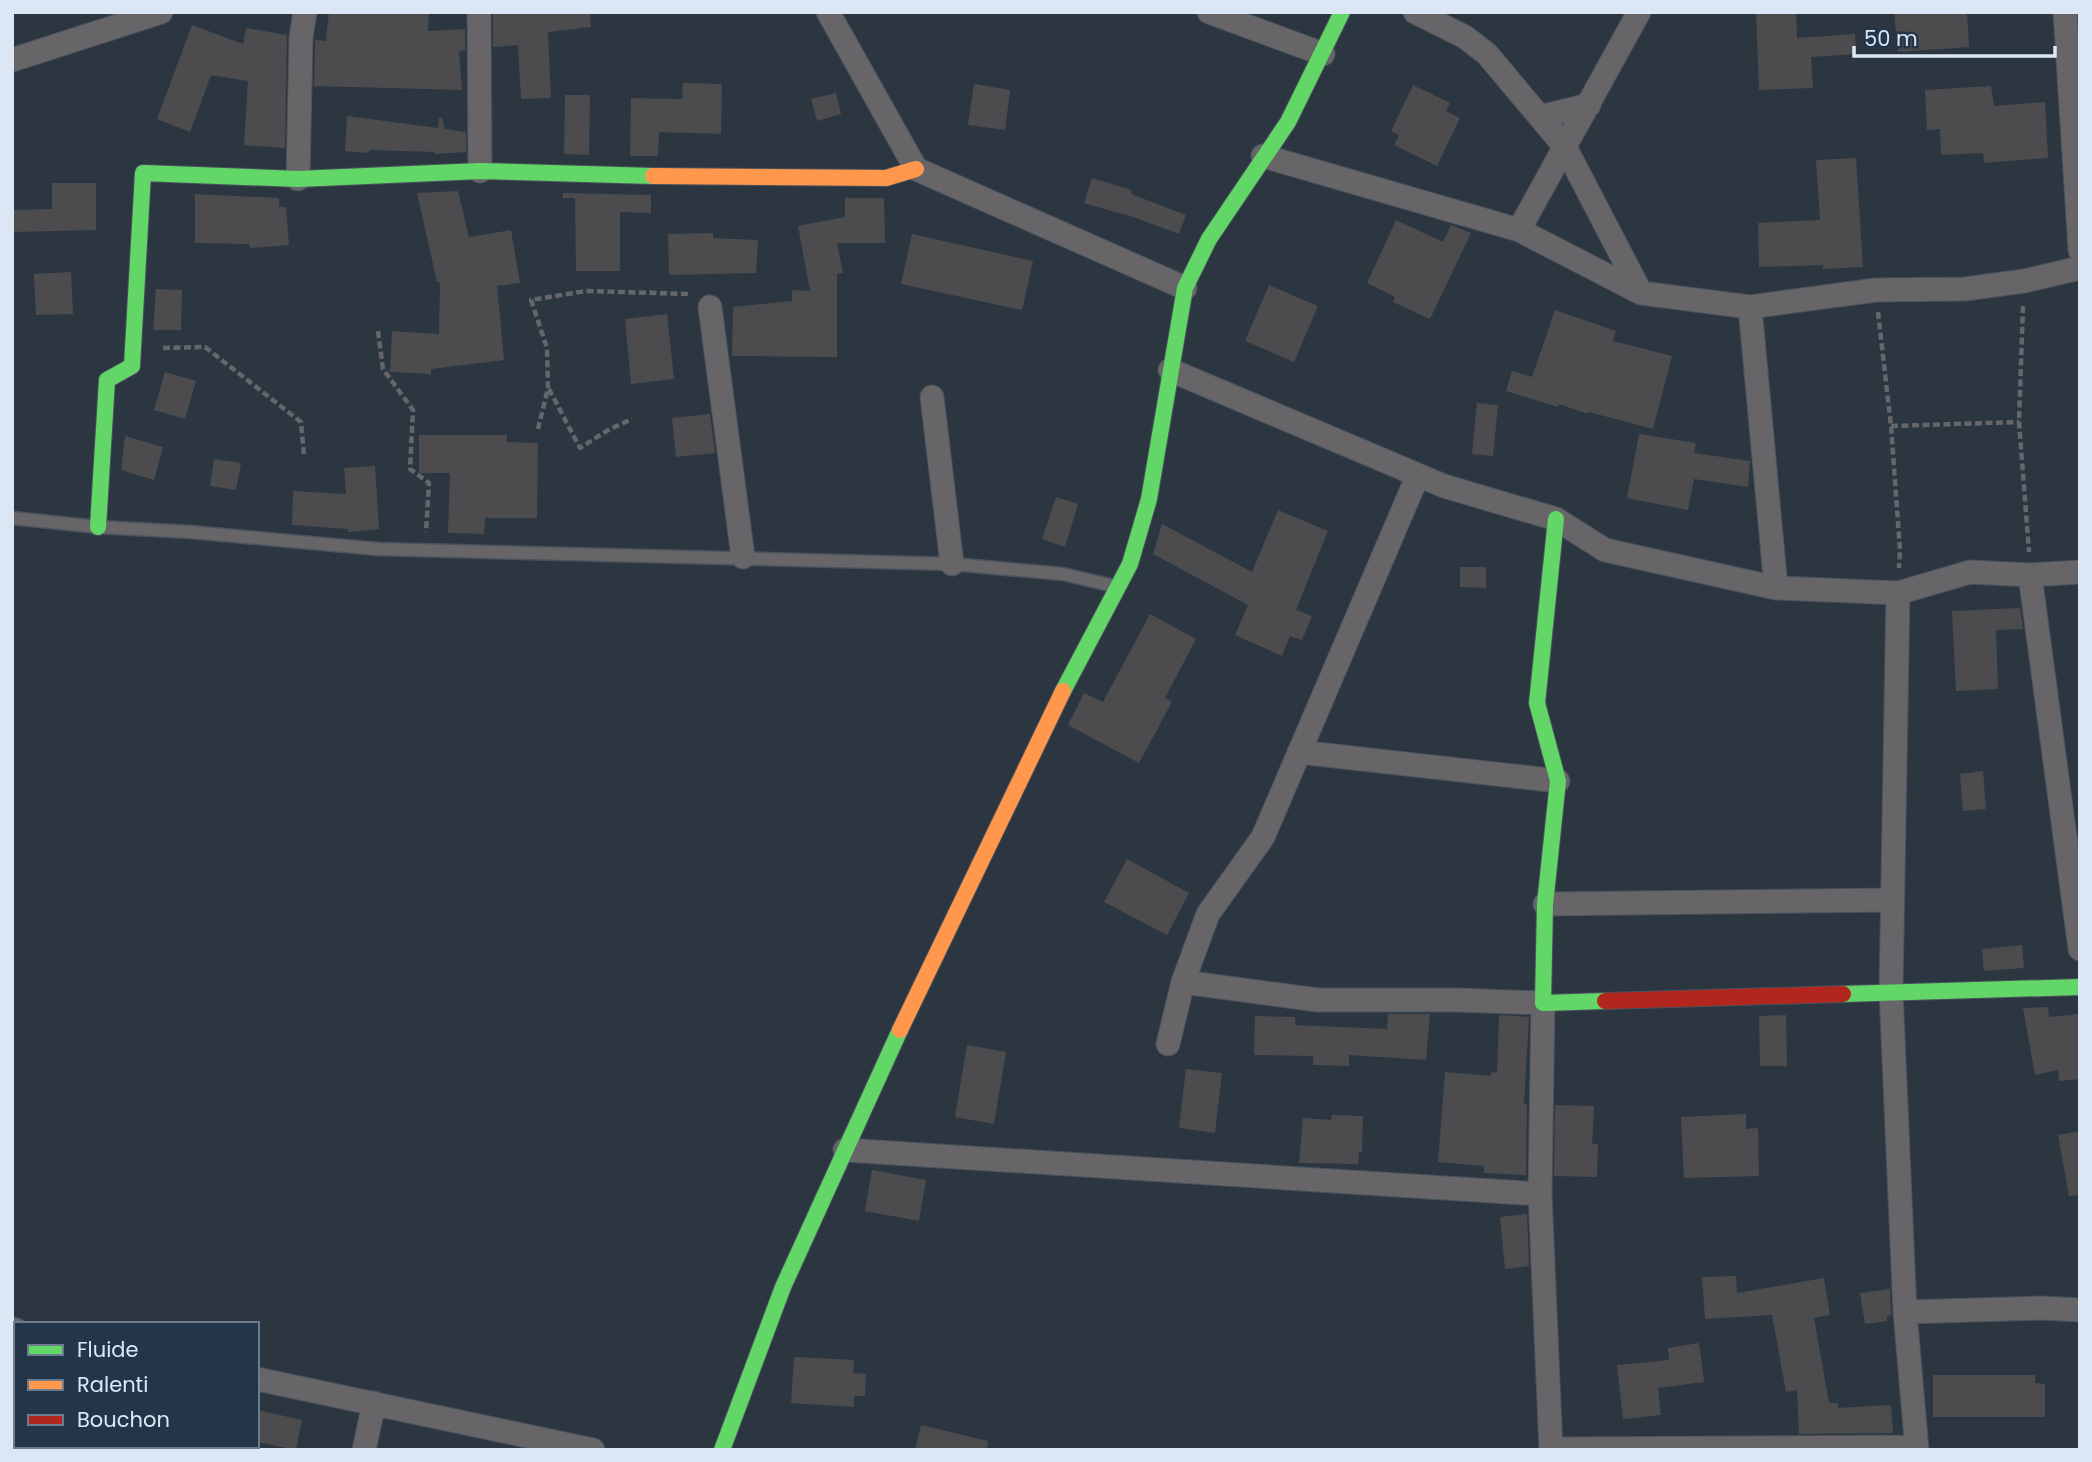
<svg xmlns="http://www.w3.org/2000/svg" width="2092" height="1462" viewBox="0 0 2092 1462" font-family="Poppins,sans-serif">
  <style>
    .building { fill: #4c4c4e }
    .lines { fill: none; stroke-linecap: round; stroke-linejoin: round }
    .lane-casing { stroke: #49525c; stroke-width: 15 }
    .street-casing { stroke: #49525c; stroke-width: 25 }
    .fast-casing { stroke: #49525c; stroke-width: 18 }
    .slow-casing { stroke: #49525c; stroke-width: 18 }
    .jam-casing { stroke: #49525c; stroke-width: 18 }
    .path { stroke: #64666a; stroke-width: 4.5; stroke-dasharray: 7 3.5; stroke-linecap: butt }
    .lane { stroke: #676567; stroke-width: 12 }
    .street { stroke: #676567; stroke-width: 23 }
    .fast { stroke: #63d668; stroke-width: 16 }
    .slow { stroke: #ff974d; stroke-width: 16 }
    .jam { stroke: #b3261e; stroke-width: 16 }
  </style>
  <rect width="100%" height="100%" fill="#2b3641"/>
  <path class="building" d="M 329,12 L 429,12 L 428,31 L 465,29 L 465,50 L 459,51 L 462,90 L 314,86 L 314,89 L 315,40 L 326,41 Z
    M 493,12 L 590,12 L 591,27 L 548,32 L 551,98 L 521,99 L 518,45 L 493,47 Z
    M 1756,12 L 1796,12 L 1797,38 L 1855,34 L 1856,54 L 1811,57 L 1813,88 L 1759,90 Z
    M 1894,12 L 1967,12 L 1969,47 L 1898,52 Z
    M 192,25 L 243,44 L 246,28 L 287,35 L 285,148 L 244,145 L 248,81 L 211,75 L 190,132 L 157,119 Z
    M 683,83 L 722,84 L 721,134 L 659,132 L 658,156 L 630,156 L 631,98 L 682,99 Z
    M 974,84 L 1010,90 L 1005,130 L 968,125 Z
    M 1413,85 L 1450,103 L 1446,111 L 1460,118 L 1437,166 L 1394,145 L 1399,135 L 1391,131 Z
    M 1991,86 L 1994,106 L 2045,102 L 2048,158 L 1984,163 L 1983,153 L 1941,155 L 1940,129 L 1927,130 L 1925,90 Z
    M 836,93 L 841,114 L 817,121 L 811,99 Z
    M 565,95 L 590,95 L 589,155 L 564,154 Z
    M 347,116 L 438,128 L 439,118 L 442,118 L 445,129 L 466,132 L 466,152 L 435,154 L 435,152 L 369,150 L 369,153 L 345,151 Z
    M 1856,158 L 1863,267 L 1823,269 L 1823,265 L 1759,267 L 1758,223 L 1820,220 L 1816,160 Z
    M 1092,178 L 1132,190 L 1131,194 L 1186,215 L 1179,234 L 1125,214 L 1125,215 L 1084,203 Z
    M 52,183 L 96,183 L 96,230 L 12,232 L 12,210 L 52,209 Z
    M 458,191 L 469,237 L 511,230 L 520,283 L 497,286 L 504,360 L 431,369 L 431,374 L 390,372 L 392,331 L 439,334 L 440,282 L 437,282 L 417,193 Z
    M 563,193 L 651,195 L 651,213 L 620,212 L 620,271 L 576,271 L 575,198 L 563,198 Z
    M 195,194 L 279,198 L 279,207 L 286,207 L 289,245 L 250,248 L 249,244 L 195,243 Z
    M 845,198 L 884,198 L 885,243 L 837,243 L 843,273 L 837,274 L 837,357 L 732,356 L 733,307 L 792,301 L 792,290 L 810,291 L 798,226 L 845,217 Z
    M 1396,220 L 1443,242 L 1451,225 L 1471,233 L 1430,319 L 1393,302 L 1395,297 L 1367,283 Z
    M 713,233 L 713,238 L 758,240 L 756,273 L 669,275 L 668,234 Z
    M 912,234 L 1033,261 L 1022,310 L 901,284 Z
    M 71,272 L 73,314 L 36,315 L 34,274 Z
    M 1269,285 L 1318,306 L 1294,362 L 1245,341 Z
    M 156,289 L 182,290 L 181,330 L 153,330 Z
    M 1555,310 L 1616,331 L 1613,341 L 1672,356 L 1653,429 L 1589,412 L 1588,414 L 1559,404 L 1558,407 L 1506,391 L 1512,371 L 1532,377 Z
    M 667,314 L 674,379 L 631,384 L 625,319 Z
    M 165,372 L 196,381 L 185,419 L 154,410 Z
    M 1477,403 L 1498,405 L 1493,456 L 1472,454 Z
    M 710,414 L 715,453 L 676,457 L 672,418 Z
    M 1639,434 L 1696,443 L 1694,453 L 1750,461 L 1748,487 L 1694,479 L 1688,510 L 1627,498 Z
    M 419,435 L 507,435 L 507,442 L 538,443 L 537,518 L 485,518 L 484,534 L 448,533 L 450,473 L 419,473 Z
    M 125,436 L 163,447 L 154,480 L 121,470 Z
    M 214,459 L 241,463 L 236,490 L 210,486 Z
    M 375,466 L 379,529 L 348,532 L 348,529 L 292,525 L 293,491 L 346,494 L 344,468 Z
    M 1056,497 L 1078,504 L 1065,547 L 1042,539 Z
    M 1278,510 L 1328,531 L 1296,610 L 1312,616 L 1302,640 L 1290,636 L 1282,656 L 1235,635 L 1248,605 L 1153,554 L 1162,524 L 1252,572 Z
    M 1460,567 L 1486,567 L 1486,588 L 1460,587 Z
    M 2020,608 L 2023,629 L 1996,630 L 1998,689 L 1956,691 L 1952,611 Z
    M 1150,614 L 1196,639 L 1165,698 L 1172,702 L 1139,763 L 1068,725 L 1084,693 L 1103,702 Z
    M 1983,771 L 1986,809 L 1963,811 L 1960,774 Z
    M 1127,859 L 1189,893 L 1167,935 L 1104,902 Z
    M 2022,945 L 2024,968 L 1984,971 L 1982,949 Z
    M 2048,1007 L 2049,1017 L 2080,1014 L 2080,1079 L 2059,1081 L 2058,1070 L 2035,1075 L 2023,1008 Z
    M 1388,1014 L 1430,1014 L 1426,1060 L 1349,1055 L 1349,1066 L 1313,1065 L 1313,1056 L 1254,1055 L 1255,1016 L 1295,1017 L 1295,1025 L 1387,1029 Z
    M 1499,1015 L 1529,1017 L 1524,1104 L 1527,1104 L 1526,1175 L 1484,1173 L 1484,1166 L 1438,1162 L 1445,1072 L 1491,1076 L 1491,1072 L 1497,1073 Z
    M 1786,1015 L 1787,1066 L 1760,1066 L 1759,1016 Z
    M 967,1045 L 1006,1052 L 994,1124 L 955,1117 Z
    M 1186,1069 L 1222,1073 L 1215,1133 L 1179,1128 Z
    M 1555,1105 L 1594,1106 L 1592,1144 L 1598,1144 L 1597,1177 L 1554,1176 Z
    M 1746,1114 L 1746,1129 L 1758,1128 L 1759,1176 L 1684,1178 L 1681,1117 Z
    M 1332,1115 L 1363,1116 L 1362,1152 L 1359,1152 L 1358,1164 L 1299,1163 L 1303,1118 L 1331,1120 Z
    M 2080,1131 L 2080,1195 L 2069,1196 L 2058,1135 Z
    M 872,1170 L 926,1180 L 919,1221 L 865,1211 Z
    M 1527,1214 L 1529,1266 L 1505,1269 L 1500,1217 Z
    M 1736,1276 L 1737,1293 L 1824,1278 L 1830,1315 L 1814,1318 L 1829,1403 L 1838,1403 L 1838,1408 L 1891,1405 L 1893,1433 L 1799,1434 L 1797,1390 L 1786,1392 L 1772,1315 L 1705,1319 L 1702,1277 Z
    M 1890,1289 L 1891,1315 L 1887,1316 L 1887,1321 L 1865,1324 L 1860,1293 Z
    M 1699,1343 L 1704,1382 L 1658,1388 L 1661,1415 L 1623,1419 L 1617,1365 L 1669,1360 L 1668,1348 Z
    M 794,1357 L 854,1360 L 853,1373 L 866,1374 L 865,1396 L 854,1396 L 854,1407 L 791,1403 Z
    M 1933,1375 L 2035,1375 L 2035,1383 L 2045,1384 L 2045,1417 L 1933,1417 Z
    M 257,1410 L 302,1420 L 296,1450 L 257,1442 Z
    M 921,1425 L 988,1441 L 987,1450 L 915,1450 Z"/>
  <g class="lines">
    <g class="lane-casing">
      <path id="lane" d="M 12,518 L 98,527 L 191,532 L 378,549 L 952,564 L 1063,574 L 1114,586"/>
    </g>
    <g class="street-casing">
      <path id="street" d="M 479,12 L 480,171
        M 828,12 L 916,169 L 1185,288
        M 1209,12 L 1323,54
        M 1415,12 L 1465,37 L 1487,54 L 1565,147 L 1641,293
        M 2065,12 L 2080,250
        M 12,60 L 161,12
        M 1540,117 L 1589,105
        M 1263,156 L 1519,230 L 1641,293 L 1750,307 L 1876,290 L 1965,289 L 2024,281 L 2080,268
        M 298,179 L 301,37 L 305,12
        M 1519,230 L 1639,12
        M 710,307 L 743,557
        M 1750,307 L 1776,588
        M 1170,370 L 1444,486 L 1556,519 L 1605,550 L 1776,588 L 1898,593 L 1970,572 L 2030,575 L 2080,572
        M 932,397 L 952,564
        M 2030,575 L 2080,949
        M 1898,593 L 1891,991 L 1905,1312 L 1917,1450
        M 1299,752 L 1558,781
        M 1545,904 L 1891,900
        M 1183,982 L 1318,1000 L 1457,1000 L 1543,1003 L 1540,1194 L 1551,1450
        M 1168,1044 L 1183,982 L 1208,914 L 1263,837 L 1418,475
        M 845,1150 L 1540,1194
        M 1905,1312 L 2041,1308 L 2080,1310
        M 12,1329 L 16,1330
        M 257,1379 L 593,1450
        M 1551,1449 L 1916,1447
        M 152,1450 L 153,1446
        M 364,1450 L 374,1403"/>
    </g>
    <g class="fast-casing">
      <path id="fast" d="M 1556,519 L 1537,703 L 1558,781 L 1545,904 L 1543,1003 L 1605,1001
        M 98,527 L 107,380 L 132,366 L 143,173 L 298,179 L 480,171 L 653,176
        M 1063,691 L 1130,564 L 1149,499 L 1185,288 L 1209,239 L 1288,122 L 1342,12
        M 1843,994 L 2080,987
        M 722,1450 L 783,1287 L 900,1030"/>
    </g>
    <g class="slow-casing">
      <path id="slow" d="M 653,176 L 886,178 L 916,169
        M 900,1030 L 1063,691"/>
    </g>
    <g class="jam-casing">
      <path id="jam" d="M 1605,1001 L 1843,994"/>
    </g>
    <path class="path" d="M 2023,306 L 2019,422 L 2029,552
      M 1878,312 L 1891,426 L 1900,550 L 1899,568
      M 378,331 L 383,369 L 413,410 L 410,469 L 429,483 L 426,532
      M 163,348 L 205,347 L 301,422 L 304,456
      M 549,389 L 580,448 L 610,429 L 632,419
      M 1891,426 L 2019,422
      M 538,429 L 548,388 L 547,348 L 531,300 L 586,291 L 690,294"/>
    <use href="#lane" class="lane"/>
    <use href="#street" class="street"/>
    <use href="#fast" class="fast"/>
    <use href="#slow" class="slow"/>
    <use href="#jam" class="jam"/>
  </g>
  <rect width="2092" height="1462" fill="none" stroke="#dbe7f4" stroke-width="28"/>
  <rect x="14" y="1322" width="245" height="126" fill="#233549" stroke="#6d7c8d" stroke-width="2"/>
  <rect x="28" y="1345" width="35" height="10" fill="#63d668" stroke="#6d7c8d" stroke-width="2"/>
  <text x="77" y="1357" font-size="21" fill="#dbe7f4">Fluide</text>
  <rect x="28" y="1380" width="35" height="10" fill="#ff974d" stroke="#6d7c8d" stroke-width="2"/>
  <text x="77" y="1392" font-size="21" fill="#dbe7f4">Ralenti</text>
  <rect x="28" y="1415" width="35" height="10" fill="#b3261e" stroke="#6d7c8d" stroke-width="2"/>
  <text x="77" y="1427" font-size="21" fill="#dbe7f4">Bouchon</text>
  <path d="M1854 46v10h201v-10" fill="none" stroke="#dbe7f4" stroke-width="3.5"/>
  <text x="1864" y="46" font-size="21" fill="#dbe7f4" stroke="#233549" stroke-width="5" paint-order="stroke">50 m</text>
</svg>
